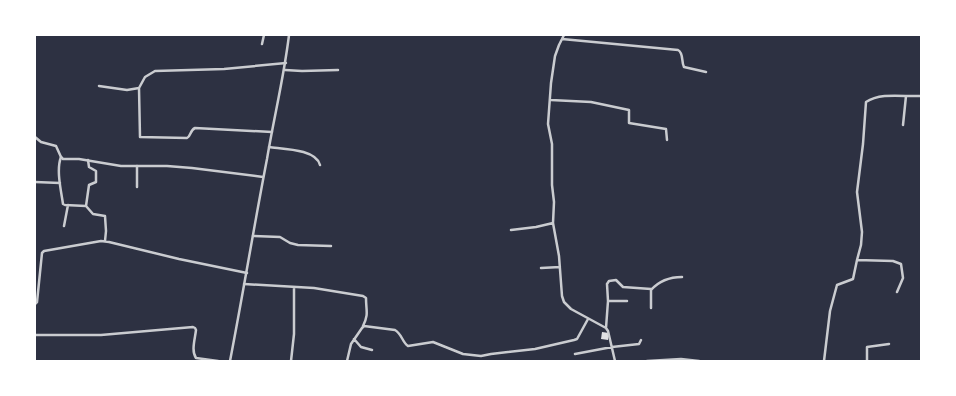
<svg xmlns="http://www.w3.org/2000/svg" width="956" height="396" viewBox="0 0 956 396" font-family="Montserrat,sans-serif">
  <style>
    .building { fill: #e0e0e3 }
    .lines { fill: none; stroke-linecap: round; stroke-linejoin: round }
    .minor { stroke: #caccd0; stroke-width: 2.5 }
    .tertiary { stroke: #caccd0; stroke-width: 2.5 }
  </style>
  <rect width="100%" height="100%" fill="#2d3142"/>
  <path class="building" d="M 602,332 L 609,333 L 608,340 L 601,339 Z"/>
  <g class="lines">
    <path class="minor" d="M 564,35 L 559,45 L 555,56 L 551,83 L 548,124 L 552,144 L 552,185 L 554,202 L 553,223 L 559,256 L 562,296 L 564,302 L 571,309 L 606,328 L 608,331 L 615,361
      M 562,39 L 678,50 C 684,53 681,62 684,67 L 706,72
      M 262,44 L 264,35
      M 285,70 L 302,71 L 338,70
      M 99,86 L 127,90 L 139,88 L 145,77 L 155,71 L 224,69 L 286,63
      M 139,88 L 140,137 L 187,138 C 191,136 190,130 195,128 L 272,132
      M 551,100 L 591,102 L 629,110 L 629,123 L 666,129 L 667,140
      M 903,125 L 906,96
      M 269,147 C 283,149 316,149 320,165
      M 61,157 C 56,170 61,190 63,204 L 65,205 L 86,206 L 93,214 L 105,216 L 106,231 L 105,241
      M 35,182 L 60,183
      M 137,187 L 137,166
      M 86,206 L 89,185 L 96,182 L 96,171 L 89,167 L 88,160
      M 64,226 L 68,205
      M 511,230 L 536,227 L 553,223
      M 253,236 L 280,237 L 290,243 L 298,245 L 331,246
      M 857,260 L 893,261 L 901,264 L 903,278 L 897,292
      M 541,268 L 560,267
      M 244,284 L 314,288 L 363,296 L 366,298 C 366,311 369,314 363,326
      M 651,290 C 659,281 671,277 682,277
      M 608,301 L 627,301
      M 35,304 L 37,302 L 42,253 L 44,251 L 101,241 L 109,242 L 179,259 L 247,273
      M 606,328 L 608,301 L 607,284 L 609,281 L 616,280 L 623,287 L 651,289 L 651,308
      M 35,335 L 101,335 L 193,327 L 195,328 L 196,330 C 195,339 191,351 196,358 L 218,361
      M 354,339 L 361,347 L 372,350
      M 575,354 L 612,347 L 639,344 L 641,340
      M 291,361 L 294,334 L 294,288
      M 347,361 L 351,344 L 362,328 L 364,326 L 395,330 C 402,334 402,342 408,346 L 433,342 L 463,354 L 481,356 L 491,354 L 535,349 L 574,340 L 577,339 L 588,319
      M 647,361 L 681,359 L 699,361
      M 824,361 L 830,311 L 837,285 L 853,279 L 857,260 L 861,245 L 862,232 L 857,192 L 863,144 L 866,102 C 881,92 904,97 921,96
      M 867,361 L 867,347 L 889,344"/>
    <path class="tertiary" d="M 35,137 L 41,142 L 56,146 L 61,157 L 63,159 L 79,159 L 121,166 L 167,166 L 192,168 L 263,177
      M 230,361 C 243,294 254,226 267,159 C 274,117 284,77 289,35"/>
  </g>
  <rect width="956" height="396" fill="none" stroke="#ffffff" stroke-width="72"/>
</svg>
